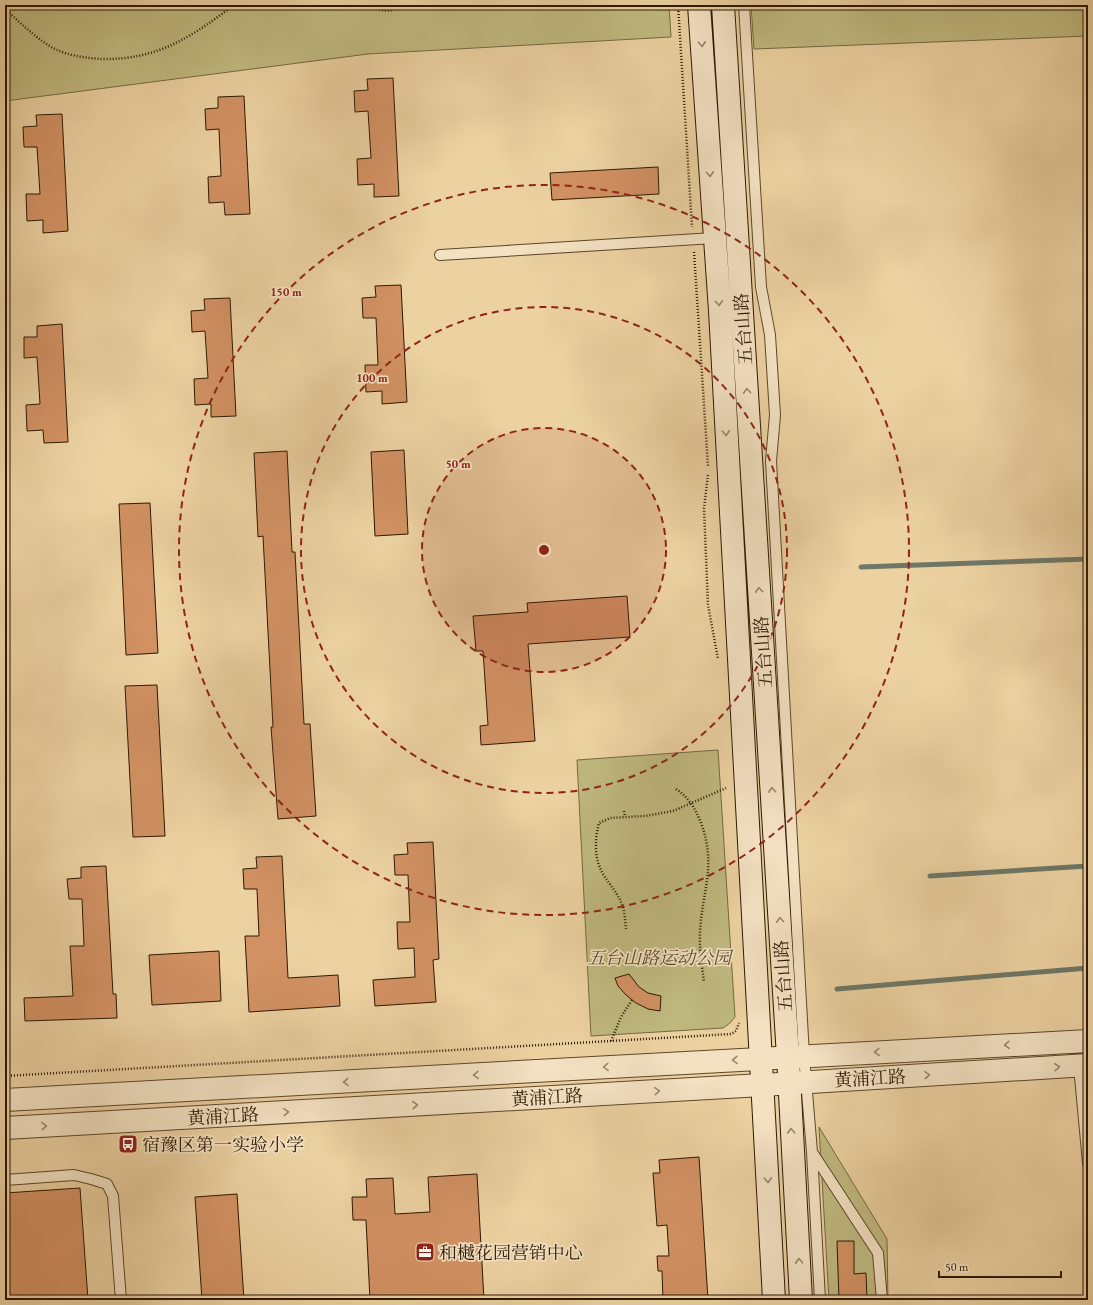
<svg xmlns="http://www.w3.org/2000/svg" width="1093" height="1305" viewBox="0 0 1093 1305" font-family="'EB Garamond','Noto Serif SC',serif">
  <style>
    .green { fill: #bfb97f; stroke: #766941 }
    .lines { fill: none; stroke-linecap: round; stroke-linejoin: round }
    .stream { stroke: #6e7768; stroke-width: 5 }
    .building { fill: #d29163; stroke: #2d1903 }
    .service-casing { stroke: #5d472a; stroke-width: 12 }
    .tertiary-casing { stroke: #5d472a; stroke-width: 24 }
    .secondary-casing { stroke: #2d1903; stroke-width: 24 }
    .path { stroke: #2d1903; stroke-width: 2.5; stroke-dasharray: 1 2; stroke-linecap: butt }
    .service { stroke: #f3e1c2; stroke-width: 10 }
    .tertiary { stroke: #f3e1c2; stroke-width: 22 }
    .secondary { stroke: #f3e1c2; stroke-width: 22 }
    .oneway { stroke: #9a876c }
    .ring { fill: none; stroke: #8f2418; stroke-width: 2; stroke-dasharray: 7 5 }
    .labels { text-anchor: middle; dominant-baseline: central; stroke-width: 3.5; stroke-linejoin: round; paint-order: stroke }
    .street-label { font-size: 18px; fill: #2d1903; stroke: #f3e1c2 }
    .park-label { font-size: 18px; font-style: italic; fill: #594928; stroke: #f3e1c2 }
    .poi-label { font-size: 18px; fill: #2d1903; stroke: #f3e1c2; text-anchor: start }
    .centre { fill: #8f2418; stroke: #f3e1c2; stroke-width: 2 }
    .ring-label { font-size: 12px; text-anchor: middle; font-weight: bold; fill: #8f2418; stroke: #f3e1c2; stroke-width: 3.5; stroke-linejoin: round; paint-order: stroke }
  </style>
  <rect width="100%" height="100%" fill="#ecd1a1"/>
  <filter id="stains"><feTurbulence type="fractalNoise" baseFrequency=".005" numOctaves="4"/><feColorMatrix values="0 0 0 0 .2 0 0 0 0 .09 0 0 0 0 .02 0 0 0 .5 -.17"/></filter>
  <radialGradient id="worn" r=".72"><stop offset=".6" stop-color="#630" stop-opacity="0"/><stop offset="1" stop-color="#630" stop-opacity=".3"/></radialGradient>
  <path class="green" d="M 5,5 L 669,5 L 671,37 L 368,54 L 5,101 Z
    M 751,5 L 1088,5 L 1088,36 L 754,49 Z
    M 718,750 L 735,1017 L 730,1023 L 723,1028 L 591,1036 L 577,760 Z
    M 819,1127 L 887,1239 L 888,1300 L 829,1300 Z"/>
  <g class="lines">
    <path class="stream" d="M 861,567 L 1088,559
      M 930,876 L 1088,866
      M 837,989 L 1088,968"/>
  </g>
  <path class="building" d="M 393,78 L 399,196 L 374,197 L 374,184 L 358,185 L 357,159 L 371,158 L 368,111 L 355,112 L 354,91 L 368,90 L 367,79 Z
    M 244,96 L 250,214 L 225,215 L 224,202 L 209,203 L 208,177 L 221,176 L 219,129 L 206,130 L 205,109 L 218,108 L 218,97 Z
    M 62,114 L 68,231 L 43,233 L 43,220 L 27,221 L 26,194 L 40,194 L 37,147 L 24,147 L 23,127 L 37,126 L 36,115 Z
    M 658,167 L 659,194 L 552,200 L 550,173 Z
    M 401,285 L 407,402 L 382,404 L 382,391 L 366,392 L 365,365 L 378,365 L 376,318 L 363,318 L 362,298 L 376,297 L 375,286 Z
    M 230,298 L 236,416 L 211,417 L 211,404 L 195,405 L 194,379 L 208,378 L 205,331 L 192,332 L 191,311 L 205,310 L 204,299 Z
    M 62,324 L 68,442 L 44,443 L 43,430 L 27,431 L 26,405 L 40,404 L 37,357 L 24,358 L 24,337 L 37,337 L 37,326 Z
    M 404,450 L 408,534 L 375,536 L 371,452 Z
    M 287,451 L 292,552 L 295,552 L 304,724 L 310,724 L 316,816 L 278,819 L 271,727 L 273,727 L 263,536 L 258,537 L 254,453 Z
    M 150,503 L 158,653 L 126,655 L 119,504 Z
    M 627,596 L 630,637 L 528,644 L 535,741 L 481,745 L 480,726 L 488,725 L 483,651 L 476,651 L 473,616 L 528,612 L 527,603 Z
    M 157,685 L 165,836 L 133,837 L 125,686 Z
    M 433,842 L 439,959 L 433,960 L 436,1002 L 375,1006 L 373,980 L 415,977 L 414,948 L 398,949 L 397,922 L 410,922 L 408,875 L 395,875 L 394,855 L 408,854 L 407,843 Z
    M 282,856 L 288,978 L 338,975 L 340,1006 L 249,1012 L 245,936 L 259,936 L 257,889 L 244,889 L 243,869 L 257,868 L 256,857 Z
    M 106,866 L 113,994 L 116,994 L 117,1018 L 25,1021 L 24,998 L 73,996 L 70,946 L 84,946 L 82,899 L 69,899 L 67,879 L 81,878 L 81,867 Z
    M 219,951 L 221,1001 L 152,1005 L 149,955 Z
    M 629,974 L 639,987 L 648,993 L 661,996 L 660,1011 L 648,1009 L 636,1003 L 626,995 L 618,986 L 615,978 Z
    M 699,1157 L 708,1300 L 663,1300 L 662,1271 L 658,1271 L 657,1256 L 669,1256 L 667,1225 L 657,1226 L 653,1173 L 660,1173 L 659,1160 Z
    M 477,1174 L 484,1300 L 370,1300 L 366,1220 L 353,1220 L 352,1197 L 367,1197 L 366,1179 L 393,1178 L 395,1214 L 430,1212 L 428,1177 Z
    M 80,1188 L 88,1300 L 5,1300 L 5,1193 Z
    M 237,1194 L 244,1300 L 202,1300 L 195,1197 Z
    M 837,1241 L 854,1241 L 854,1274 L 866,1273 L 867,1300 L 839,1300 Z"/>
  <g class="lines">
    <g class="service-casing">
      <path id="service" d="M 744,5 L 761,287 L 770,335 L 775,415 L 771,461 L 804,1056 L 812,1152 L 820,1300
        M 440,255 L 714,238
        M 1079,1066 L 1088,1163
        M 812,1152 L 878,1253 L 882,1300
        M 5,1180 L 74,1175 L 91,1179 L 107,1184 L 113,1196 L 121,1300"/>
    </g>
    <g class="tertiary-casing">
      <path id="tertiary" d="M 5,1100 L 1088,1041
        M 5,1128 L 762,1085 L 1088,1065"/>
    </g>
    <g class="secondary-casing">
      <path id="secondary" d="M 699,5 L 720,311 L 774,1300
        M 723,5 L 788,1057 L 801,1300"/>
    </g>
    <path class="path" d="M 371,5 C 384,13 390,12 403,5
      M 678,5 L 692,227
      M 5,9 C 21,23 36,39 55,49 C 69,56 87,58 102,59 C 158,60 191,37 234,5
      M 694,252 L 708,466
      M 708,475 L 704,508 L 708,605 L 718,659
      M 676,789 C 689,798 695,808 701,823 C 717,866 702,891 700,932 C 699,948 702,966 704,982
      M 624,811 L 625,817
      M 626,929 C 625,920 625,910 621,902 C 616,890 606,881 601,870 C 594,856 595,838 599,823 L 610,818 L 645,816 L 673,811 L 726,788
      M 611,1041 L 621,1017 L 632,1000
      M 5,1076 L 731,1034 L 736,1031 L 739,1023"/>
    <use href="#service" class="service"/>
    <use href="#tertiary" class="tertiary"/>
    <use href="#secondary" class="secondary"/>
  </g>
  <defs><path id="oneway-chevron" d="M-2-3.5L2.5 0L-2 3.5" fill="none" stroke-width="1.6" stroke-linecap="round" stroke-linejoin="round"/></defs>
  <g class="oneway">
    <use href="#oneway-chevron" transform="translate(702 44) rotate(86)"/>
    <use href="#oneway-chevron" transform="translate(710 174) rotate(86)"/>
    <use href="#oneway-chevron" transform="translate(719 303) rotate(86)"/>
    <use href="#oneway-chevron" transform="translate(747 391) rotate(-94)"/>
    <use href="#oneway-chevron" transform="translate(726 433) rotate(87)"/>
    <use href="#oneway-chevron" transform="translate(759 590) rotate(-94)"/>
    <use href="#oneway-chevron" transform="translate(772 790) rotate(-94)"/>
    <use href="#oneway-chevron" transform="translate(780 920) rotate(-94)"/>
    <use href="#oneway-chevron" transform="translate(1007 1045) rotate(177)"/>
    <use href="#oneway-chevron" transform="translate(877 1052) rotate(177)"/>
    <use href="#oneway-chevron" transform="translate(735 1060) rotate(177)"/>
    <use href="#oneway-chevron" transform="translate(606 1067) rotate(177)"/>
    <use href="#oneway-chevron" transform="translate(1057 1067) rotate(-3)"/>
    <use href="#oneway-chevron" transform="translate(476 1075) rotate(177)"/>
    <use href="#oneway-chevron" transform="translate(927 1075) rotate(-3)"/>
    <use href="#oneway-chevron" transform="translate(346 1082) rotate(177)"/>
    <use href="#oneway-chevron" transform="translate(657 1091) rotate(-3)"/>
    <use href="#oneway-chevron" transform="translate(415 1105) rotate(-3)"/>
    <use href="#oneway-chevron" transform="translate(286 1112) rotate(-3)"/>
    <use href="#oneway-chevron" transform="translate(44 1126) rotate(-3)"/>
    <use href="#oneway-chevron" transform="translate(791 1131) rotate(-93)"/>
    <use href="#oneway-chevron" transform="translate(768 1180) rotate(87)"/>
    <use href="#oneway-chevron" transform="translate(799 1261) rotate(-93)"/>
  </g>
  <circle cx="544" cy="550" r="122" fill="#8f2418" fill-opacity=".12"/>
  <g class="ring">
    <circle cx="544" cy="550" r="122"/>
    <circle cx="544" cy="550" r="243"/>
    <circle cx="544" cy="550" r="365"/>
  </g>
  <defs>
    <g id="bus-square" transform="scale(1)"><rect x="-9" y="-9" width="18" height="18" rx="4" fill="#8f2418" stroke="#f3e1c2"/><path d="M-5-6H5V4H4V6H2V4H-2V6H-4V4H-5ZM-3.5-4V0h7V-4ZM-3.5 1.2v1.5H-2V1.2ZM2 1.2v1.5H3.5V1.2Z" fill="#fff"/></g>
    <g id="office-square" transform="scale(1)"><rect x="-9" y="-9" width="18" height="18" rx="4" fill="#8f2418" stroke="#f3e1c2"/><path d="M-6-3h4V-5.5h4V-3h4V5H-6ZM-1-4.5V-3h2v-1.5ZM-6 0V1H6V0Z" fill="#fff"/></g>
  </defs>
  <g fill-rule="evenodd">
    <use href="#bus-square" x="128" y="1144"/>
    <use href="#office-square" x="425" y="1252"/>
  </g>
  <g class="labels">
    <g class="street-label">
      <text transform="translate(743 329) rotate(-94)">五台山路</text>
      <text transform="translate(763 652) rotate(-94)">五台山路</text>
      <text transform="translate(783 976) rotate(-94)">五台山路</text>
      <text transform="translate(870 1078) rotate(-3)">黄浦江路</text>
      <text transform="translate(547 1097) rotate(-3)">黄浦江路</text>
      <text transform="translate(223 1116) rotate(-3)">黄浦江路</text>
    </g>
    <g class="park-label">
      <text x="659" y="957">五台山路运动公园</text>
    </g>
    <g class="poi-label">
      <text x="142" y="1144">宿豫区第一实验小学</text>
      <text x="439" y="1252">和樾花园营销中心</text>
    </g>
  </g>
  <circle cx="544" cy="550" r="6" class="centre"/>
  <g class="ring-label">
    <text x="286" y="296">150 m</text>
    <text x="372" y="382">100 m</text>
    <text x="458" y="468">50 m</text>
  </g>
  <rect width="1093" height="1305" fill="none" stroke="#ecd1a1" stroke-width="20"/>
  <rect x="6" y="6" width="1081" height="1293" fill="none" stroke="#2d1903" stroke-width="2"/>
  <rect x="10" y="10" width="1073" height="1285" fill="none" stroke="#2d1903"/>
  <path d="M939 1271v6h122v-6" fill="none" stroke="#2d1903" stroke-width="2"/>
  <text x="945" y="1271" font-size="12" fill="#2d1903" stroke="#f3e1c2" stroke-width="3" paint-order="stroke">50 m</text>
  <rect width="100%" height="100%" filter="url(#stains)"/>
  <rect width="100%" height="100%" fill="url(#worn)"/>
</svg>
